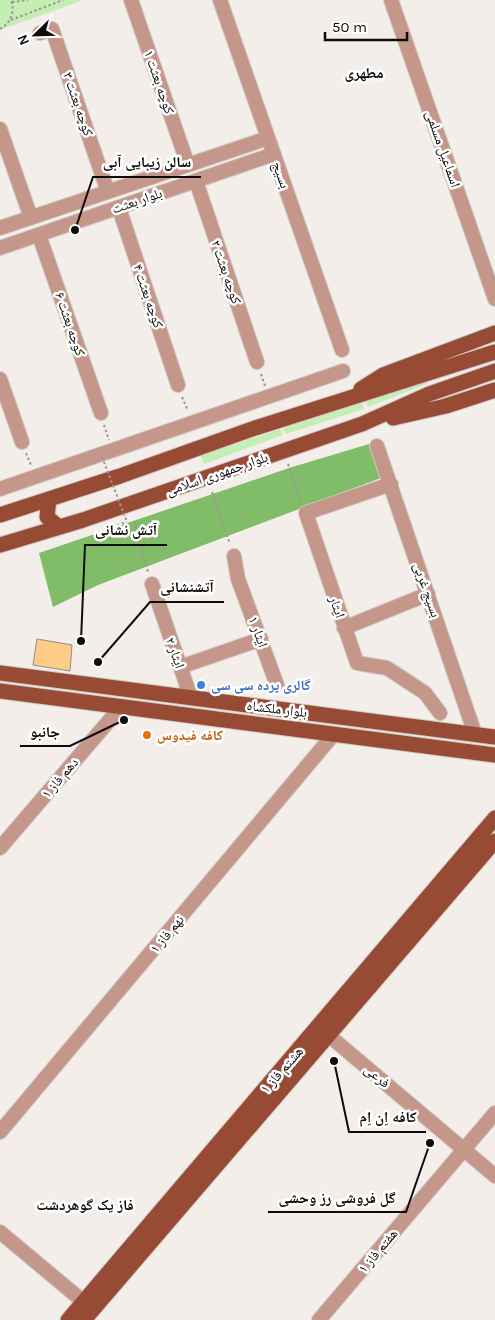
<svg xmlns="http://www.w3.org/2000/svg" width="495" height="1320" viewBox="0 0 495 1320" font-family="Karla,'Noto Naskh Arabic',sans-serif">
  <style>
    .green { fill: #c4eeb3 }
    .forest { fill: #81bc69 }
    .building { fill: #fdcc86; stroke: #908c88 }
    .lines { fill: none; stroke-linecap: round; stroke-linejoin: round }
    .minor-casing { stroke: #cfcac7; stroke-width: 16 }
    .major-casing { stroke: #cfcac7; stroke-width: 17 }
    .path { stroke: #9c9795; stroke-width: 2; stroke-dasharray: 2.5 2.5; stroke-linecap: butt }
    .minor { stroke: #c4978a; stroke-width: 14 }
    .major { stroke: #984b34; stroke-width: 15 }
    .path-bridge { stroke: #9c9795; stroke-width: 2; stroke-dasharray: 2.5 2.5; stroke-linecap: butt }
    .shop-dot { fill: #3f7fe0; stroke: #fff; stroke-width: 2 }
    .food-dot { fill: #e8710a; stroke: #fff; stroke-width: 2 }
    .labels { text-anchor: middle; dominant-baseline: central; stroke-width: 5; stroke-linejoin: round; paint-order: stroke }
    .street-label { font-size: 14px; fill: #0e0c0b; stroke: #fff }
    .shop-label { font-size: 14px; font-weight: bold; fill: #366cbe; stroke: #fff; text-anchor: start }
    .food-label { font-size: 14px; font-weight: bold; fill: #c56008; stroke: #fff; text-anchor: start }
    .neighbourhood-label { font-size: 15px; font-weight: bold; fill: #0e0c0b; stroke: #fff }
    .leader { fill: none; stroke: #0e0c0b; stroke-width: 2 }
    .callout-dot { fill: #0e0c0b; stroke: #fff; stroke-width: 2 }
    .callout-label { font-size: 15px; text-anchor: middle; font-weight: bold; fill: #0e0c0b; stroke: #fff; stroke-width: 5; stroke-linejoin: round; paint-order: stroke }
  </style>
  <rect width="100%" height="100%" fill="#f4eeeb"/>
  <path class="green" d="M 0,0 L 81,0 L 81,1 L 0,30 Z
    M 426,381 L 427,384 L 368,407 L 366,400 Z
    M 362,402 L 364,409 L 286,434 L 283,428 Z
    M 280,429 L 283,435 L 204,464 L 201,456 Z"/>
  <path class="forest" d="M 369,444 L 381,478 L 98,585 L 53,607 L 39,553 L 289,468 Z"/>
  <path class="building" d="M 37,639 L 72,645 L 70,671 L 33,665 Z"/>
  <g class="lines">
    <g class="minor-casing">
      <path id="minor" d="M 131,0 L 188,165
        M 220,0 L 342,350
        M 391,0 L 495,299
        M 40,33 L 52,29 L 108,192
        M 0,129 L 31,218
        M 196,181 L 257,362
        M 119,208 L 178,385
        M 0,228 L 268,138
        M 39,235 L 101,413
        M 0,248 L 274,154
        M 0,379 L 22,442
        M 377,446 L 475,734
        M 391,484 L 306,513 L 357,663 L 387,668 L 425,693 L 440,713
        M 0,489 L 343,371
        M 234,556 L 238,579 L 277,685
        M 152,584 L 191,698
        M 344,628 L 428,594
        M 180,667 L 261,639
        M 0,848 L 120,708
        M 320,1028 L 495,1176
        M 0,1132 L 333,735
        M 0,1232 L 91,1308
        M 319,1320 L 495,1113"/>
    </g>
    <g class="major-casing">
      <path id="major" d="M 361,389 L 383,375 L 495,333
        M 393,418 L 446,406 L 495,390
        M 49,499 L 47,517 L 59,527
        M 0,515 L 120,476 L 255,428 L 495,352
        M 0,545 L 83,520 L 362,424 L 429,394 L 495,371
        M 0,673 L 495,737
        M 0,691 L 495,755
        M 68,1320 L 495,818
        M 84,1320 L 495,841"/>
    </g>
    <path class="path" d="M 12,2 L 28,0
      M 11,20 L 63,0
      M 0,29 C 11,23 15,12 11,0
      M 261,374 L 265,386
      M 182,397 L 188,411
      M 104,425 L 109,440
      M 26,453 L 31,465
      M 288,464 L 302,502
      M 212,492 L 230,544
      M 134,521 L 148,572
      M 117,525 L 127,522"/>
    <use href="#minor" class="minor"/>
    <use href="#major" class="major"/>
    <path class="path-bridge" d="M 102,457 L 127,522"/>
  </g>
  <circle class="shop-dot" cx="201" cy="685" r="5"/>
  <circle class="food-dot" cx="147" cy="735" r="5"/>
  <g class="labels">
    <g class="street-label">
      <text transform="translate(159 82) rotate(71)">کوچه بعثت ۱</text>
      <text transform="translate(78 104) rotate(71)">کوچه بعثت ۳</text>
      <text transform="translate(443 149) rotate(71)">اسماعیل مسلمی</text>
      <text transform="translate(281 175) rotate(71)">بسیج</text>
      <text transform="translate(137 201) rotate(-19)">بلوار بعثت</text>
      <text transform="translate(226 272) rotate(71)">کوچه بعثت ۲</text>
      <text transform="translate(148 296) rotate(71)">کوچه بعثت ۴</text>
      <text transform="translate(70 324) rotate(71)">کوچه بعثت ۶</text>
      <text transform="translate(217 474) rotate(-19)">بلوار جمهوری اسلامی</text>
      <text transform="translate(427 590) rotate(71)">بسیج غربی</text>
      <text transform="translate(337 607) rotate(71)">ایثار</text>
      <text transform="translate(258 632) rotate(70)">ایثار ۱</text>
      <text transform="translate(175 653) rotate(70)">ایثار ۲</text>
      <text transform="translate(277 709) rotate(7)">بلوار ملکشاه</text>
      <text transform="translate(60 778) rotate(-50)">دهم فاز ۱</text>
      <text transform="translate(167 934) rotate(-50)">نهم فاز ۱</text>
      <text transform="translate(282 1070) rotate(-49)">هشتم فاز ۱</text>
      <text transform="translate(377 1076) rotate(40)">فرعی</text>
      <text transform="translate(378 1251) rotate(-50)">هفتم فاز ۱</text>
    </g>
    <g class="shop-label">
      <text x="211" y="685">گالری پرده سی سی</text>
    </g>
    <g class="food-label">
      <text x="157" y="735">كافه فيدوس</text>
    </g>
    <g class="neighbourhood-label">
      <text x="364" y="73">مطهری</text>
      <text x="85" y="1205">فاز یک گوهردشت</text>
    </g>
  </g>
  <path class="leader" d="M75 230L93 177H201M81 641L85 545H167M98 662L150 602H224M124 720L70 746H20M334 1061L349 1132H426M430 1143L406 1212H268"/>
  <g class="callout-dot">
    <circle cx="75" cy="230" r="5"/>
    <circle cx="81" cy="641" r="5"/>
    <circle cx="98" cy="662" r="5"/>
    <circle cx="124" cy="720" r="5"/>
    <circle cx="334" cy="1061" r="5"/>
    <circle cx="430" cy="1143" r="5"/>
  </g>
  <g class="callout-label">
    <text x="147" y="167">سالن زیبایی آبی</text>
    <text x="126" y="535">آتش نشانی</text>
    <text x="187" y="592">آتشنشانی</text>
    <text x="45" y="737">جانبو</text>
    <text x="388" y="1122">کافه اِن اِم</text>
    <text x="337" y="1203">گل فروشی رز وحشی</text>
  </g>
  <g transform="translate(35 35) rotate(247)" stroke="#ffffff" stroke-width="4" paint-order="stroke">
  <path d="M0-4L9 19L0 12L-9 19Z" fill="#0e0c0b"/>
  <text y="-8" font-size="14" font-weight="bold" text-anchor="middle" fill="#0e0c0b">N</text>
  </g>
  <path d="M325 32v8h82v-8" fill="none" stroke="#0e0c0b" stroke-width="2.5"/>
  <text x="332" y="32" font-size="15" fill="#0e0c0b" stroke="#ffffff" stroke-width="4" paint-order="stroke">50 m</text>
</svg>
